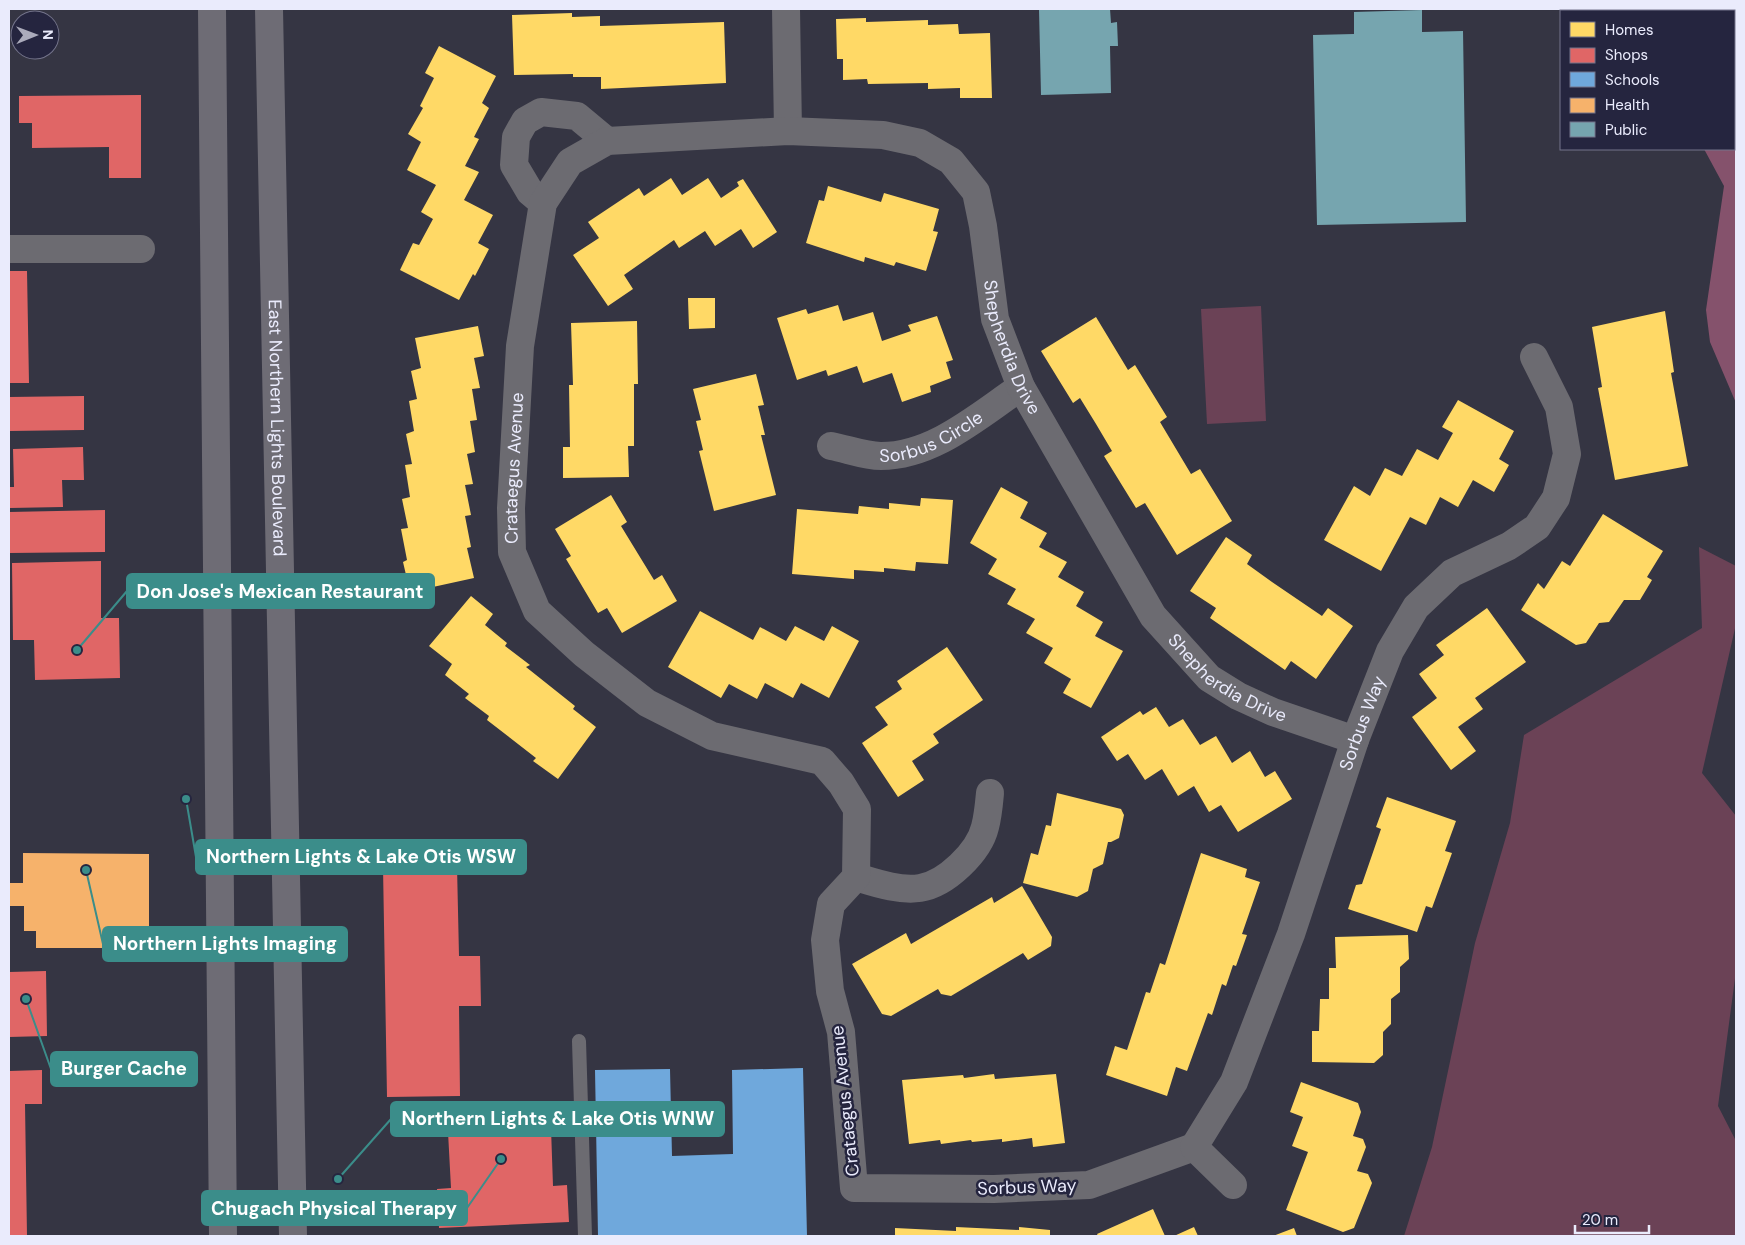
<svg xmlns="http://www.w3.org/2000/svg" width="1745" height="1245" viewBox="0 0 1745 1245" font-family="'DM Sans',sans-serif">
  <style>
    .green { fill: #6b4256 }
    .forest { fill: #85526c }
    .homes { fill: #ffd966 }
    .shops { fill: #e06666 }
    .schools { fill: #6fa8dc }
    .health { fill: #f6b26b }
    .public { fill: #76a5af }
    .lines { fill: none; stroke-linecap: round; stroke-linejoin: round }
    .lane { stroke: #6c6b71; stroke-width: 14 }
    .street { stroke: #6c6b71; stroke-width: 28 }
    .primary { stroke: #6e6c75; stroke-width: 28 }
    .labels { text-anchor: middle; dominant-baseline: central; stroke-width: 5; stroke-linejoin: round; paint-order: stroke }
    .street-label { font-size: 18px; fill: #eaebfc; stroke: #25253f }
    .leader { fill: none; stroke: #3b8d8a; stroke-width: 2 }
    .callout-dot { fill: #3b8d8a; stroke: #25253f; stroke-width: 2 }
    .callout { fill: #3b8d8a; stroke: #3b8d8a; stroke-width: 2 }
    .callout-label { font-size: 19px; text-anchor: middle; font-weight: bold; fill: #fff }
  </style>
  <rect width="100%" height="100%" fill="#353543"/>
  <path class="green" d="M 1261,306 L 1266,421 L 1207,424 L 1201,309 Z
    M 1699,547 L 1736,566 L 1736,624 L 1702,773 L 1736,816 L 1736,971 L 1718,1106 L 1736,1141 L 1736,1236 L 1404,1236 L 1432,1147 L 1475,943 L 1510,823 L 1524,735 L 1702,628 Z"/>
  <path class="forest" d="M 1672,9 L 1736,9 L 1736,403 L 1710,342 L 1706,310 L 1724,186 L 1704,149 L 1734,149 L 1734,11 L 1672,11 Z"/>
  <path class="homes" d="M 572,13 L 572,17 L 600,16 L 600,26 L 724,22 L 726,83 L 601,89 L 601,77 L 573,77 L 573,74 L 514,75 L 512,15 Z
    M 866,18 L 866,22 L 928,20 L 928,25 L 958,24 L 959,34 L 990,33 L 992,98 L 960,98 L 960,88 L 928,89 L 928,83 L 868,84 L 867,79 L 843,80 L 843,59 L 837,59 L 836,19 Z
    M 439,46 L 496,76 L 482,103 L 489,108 L 474,137 L 479,139 L 465,166 L 479,172 L 464,200 L 493,215 L 478,243 L 489,249 L 475,276 L 473,274 L 459,300 L 400,270 L 413,243 L 419,245 L 433,219 L 421,212 L 436,185 L 407,170 L 421,142 L 408,134 L 423,108 L 420,106 L 434,78 L 425,73 Z
    M 671,178 L 682,195 L 708,178 L 721,198 L 739,186 L 737,182 L 743,179 L 777,232 L 753,248 L 741,229 L 715,246 L 705,231 L 679,248 L 674,240 L 624,275 L 633,289 L 608,306 L 573,255 L 599,238 L 588,222 L 639,188 L 644,196 Z
    M 828,186 L 881,202 L 884,193 L 939,209 L 933,231 L 938,232 L 926,271 L 896,262 L 894,266 L 865,257 L 864,262 L 806,243 L 819,200 L 824,201 Z
    M 688,298 L 715,298 L 715,328 L 689,329 Z
    M 838,305 L 843,321 L 873,312 L 882,341 L 911,331 L 908,325 L 937,316 L 953,360 L 946,362 L 951,378 L 930,386 L 931,392 L 902,402 L 892,373 L 863,383 L 857,366 L 828,376 L 826,370 L 797,380 L 777,318 L 806,309 L 808,314 Z
    M 1665,311 L 1674,372 L 1671,373 L 1688,466 L 1615,480 L 1598,388 L 1602,387 L 1592,327 Z
    M 1096,317 L 1128,370 L 1135,365 L 1167,417 L 1160,422 L 1191,474 L 1200,469 L 1232,521 L 1177,555 L 1145,503 L 1136,508 L 1104,456 L 1112,451 L 1096,424 L 1080,398 L 1073,403 L 1041,351 Z
    M 637,321 L 638,384 L 634,384 L 634,446 L 628,446 L 629,477 L 563,478 L 563,447 L 570,447 L 569,385 L 573,385 L 571,323 Z
    M 478,326 L 484,356 L 474,358 L 480,388 L 472,389 L 477,420 L 470,421 L 475,452 L 467,454 L 473,484 L 465,485 L 471,515 L 465,516 L 471,547 L 467,548 L 474,578 L 410,592 L 403,562 L 407,560 L 401,529 L 408,528 L 402,499 L 410,497 L 405,465 L 412,464 L 406,434 L 414,431 L 409,401 L 417,399 L 411,371 L 421,368 L 415,338 Z
    M 756,374 L 764,405 L 758,406 L 765,435 L 761,435 L 776,495 L 714,511 L 699,451 L 703,450 L 696,421 L 701,420 L 693,389 Z
    M 1458,400 L 1514,431 L 1499,459 L 1509,465 L 1494,492 L 1473,480 L 1458,507 L 1440,497 L 1426,525 L 1410,517 L 1381,571 L 1324,540 L 1354,486 L 1370,496 L 1385,468 L 1402,476 L 1417,449 L 1438,460 L 1453,433 L 1442,427 Z
    M 1001,487 L 1028,502 L 1020,518 L 1047,533 L 1039,547 L 1067,562 L 1058,577 L 1084,592 L 1076,606 L 1103,622 L 1095,636 L 1123,651 L 1091,708 L 1063,693 L 1071,679 L 1044,663 L 1053,648 L 1026,633 L 1035,619 L 1007,604 L 1016,589 L 988,574 L 997,559 L 970,543 Z
    M 611,495 L 627,522 L 621,526 L 654,580 L 662,575 L 677,601 L 622,633 L 607,608 L 598,613 L 566,559 L 571,556 L 555,529 Z
    M 921,498 L 953,500 L 948,564 L 916,562 L 915,571 L 884,568 L 884,572 L 854,570 L 854,579 L 792,574 L 797,509 L 858,514 L 859,506 L 889,509 L 889,503 L 920,506 Z
    M 1603,514 L 1663,551 L 1647,577 L 1652,580 L 1640,600 L 1624,600 L 1609,622 L 1599,623 L 1586,643 L 1576,645 L 1521,610 L 1538,583 L 1544,589 L 1562,561 L 1570,566 Z
    M 1226,537 L 1252,555 L 1247,564 L 1272,582 L 1322,616 L 1328,608 L 1353,626 L 1316,679 L 1291,661 L 1285,670 L 1210,618 L 1216,608 L 1190,591 Z
    M 471,596 L 493,614 L 485,625 L 507,643 L 505,646 L 530,665 L 526,667 L 575,706 L 573,709 L 596,727 L 558,779 L 533,761 L 536,758 L 487,720 L 489,716 L 465,698 L 469,694 L 445,675 L 452,664 L 429,646 Z
    M 1487,608 L 1526,662 L 1475,698 L 1483,709 L 1458,727 L 1476,751 L 1451,770 L 1412,717 L 1437,698 L 1419,674 L 1444,655 L 1436,645 Z
    M 700,611 L 753,640 L 760,627 L 786,641 L 795,626 L 824,641 L 832,626 L 859,641 L 829,698 L 801,683 L 793,698 L 765,683 L 757,699 L 729,684 L 721,698 L 668,667 Z
    M 947,647 L 983,700 L 933,734 L 939,743 L 912,761 L 924,780 L 898,797 L 862,743 L 888,725 L 875,707 L 902,689 L 897,681 Z
    M 1156,707 L 1169,727 L 1183,719 L 1200,745 L 1216,736 L 1232,763 L 1250,751 L 1265,777 L 1275,771 L 1292,799 L 1238,832 L 1221,805 L 1209,812 L 1194,786 L 1178,796 L 1162,769 L 1145,780 L 1128,754 L 1117,761 L 1101,737 L 1140,711 L 1143,715 Z
    M 1057,793 L 1121,809 L 1124,815 L 1119,838 L 1111,842 L 1108,842 L 1103,864 L 1093,869 L 1088,891 L 1077,897 L 1023,883 L 1031,853 L 1038,855 L 1046,825 L 1051,826 Z
    M 1387,797 L 1456,821 L 1445,851 L 1452,853 L 1432,908 L 1426,906 L 1417,932 L 1348,909 L 1356,885 L 1362,884 L 1371,858 L 1381,829 L 1376,827 Z
    M 1201,853 L 1247,869 L 1245,877 L 1260,882 L 1242,934 L 1247,935 L 1236,966 L 1233,965 L 1226,986 L 1222,984 L 1212,1015 L 1208,1013 L 1187,1071 L 1176,1067 L 1167,1096 L 1106,1075 L 1115,1046 L 1127,1050 L 1146,992 L 1150,993 L 1160,963 L 1165,965 Z
    M 1022,886 L 1052,937 L 1051,946 L 1028,960 L 1023,953 L 951,996 L 941,994 L 938,989 L 891,1016 L 882,1014 L 852,964 L 906,933 L 911,944 L 992,897 L 994,903 Z
    M 1408,935 L 1409,959 L 1400,967 L 1400,992 L 1391,999 L 1391,1024 L 1383,1032 L 1383,1055 L 1374,1063 L 1312,1062 L 1312,1031 L 1319,1031 L 1320,999 L 1329,999 L 1329,968 L 1336,968 L 1335,937 Z
    M 994,1074 L 995,1079 L 1056,1074 L 1065,1143 L 1033,1147 L 1032,1138 L 1002,1142 L 1002,1139 L 972,1142 L 971,1140 L 941,1144 L 940,1140 L 909,1144 L 902,1080 L 963,1075 L 964,1078 Z
    M 1301,1082 L 1358,1103 L 1361,1112 L 1353,1136 L 1363,1139 L 1366,1147 L 1357,1171 L 1368,1174 L 1372,1183 L 1354,1228 L 1343,1232 L 1286,1210 L 1308,1152 L 1292,1146 L 1303,1117 L 1290,1112 Z
    M 1153,1209 L 1165,1236 L 1098,1236 L 1097,1234 Z
    M 956,1227 L 1019,1230 L 1019,1227 L 1050,1230 L 1050,1236 L 895,1236 L 895,1228 L 956,1231 Z
    M 1194,1227 L 1198,1236 L 1174,1236 Z
    M 1294,1228 L 1297,1236 L 1273,1236 Z"/>
  <path class="shops" d="M 141,95 L 141,178 L 109,178 L 109,147 L 32,148 L 32,123 L 19,123 L 19,96 Z
    M 9,271 L 27,271 L 29,383 L 9,383 Z
    M 84,396 L 84,430 L 9,431 L 9,397 Z
    M 83,447 L 84,480 L 62,480 L 63,507 L 10,508 L 9,487 L 14,487 L 13,449 Z
    M 105,510 L 105,552 L 9,553 L 9,512 Z
    M 101,561 L 101,618 L 119,618 L 120,678 L 35,680 L 34,640 L 13,640 L 12,563 Z
    M 457,866 L 459,956 L 480,956 L 481,1006 L 459,1006 L 460,1096 L 387,1097 L 383,867 Z
    M 46,971 L 47,1036 L 9,1037 L 9,972 Z
    M 42,1070 L 42,1104 L 25,1104 L 27,1236 L 9,1236 L 9,1071 Z
    M 551,1128 L 553,1186 L 567,1185 L 569,1222 L 439,1228 L 437,1189 L 451,1188 L 448,1132 Z"/>
  <path class="schools" d="M 803,1068 L 807,1236 L 598,1236 L 595,1070 L 670,1069 L 672,1156 L 733,1154 L 732,1070 Z"/>
  <path class="health" d="M 23,853 L 149,854 L 149,948 L 36,948 L 36,931 L 24,931 L 24,906 L 9,906 L 9,883 L 23,883 Z"/>
  <path class="public" d="M 1039,9 L 1110,9 L 1111,23 L 1117,22 L 1118,46 L 1110,46 L 1111,93 L 1041,95 Z
    M 1422,10 L 1422,32 L 1463,31 L 1466,222 L 1317,225 L 1313,35 L 1354,34 L 1354,12 Z"/>
  <g class="lines">
    <path class="lane" d="M 579,1041 L 585,1236"/>
    <g class="street">
      <path d="M 786,9 L 788,131"/>
      <path d="M 543,203 L 530,192 L 514,165 L 516,137 L 525,121 L 541,112 L 577,116 L 607,141"/>
      <path d="M 9,249 L 141,249"/>
      <path id="s1" d="M 831,446 C 847,449 865,456 881,456 C 934,456 979,415 1021,387"/>
      <path d="M 856,877 C 876,883 899,891 920,888 C 946,884 979,852 985,827 C 988,816 989,804 990,793"/>
      <path id="s2" d="M 1194,1147 L 1089,1185 L 994,1189 L 854,1188 L 841,1032 L 830,991 L 825,940 L 831,904 L 856,877 L 857,809 L 841,783 L 822,761 L 712,736 L 647,703 L 584,654 L 537,611 L 512,552 L 511,508 L 520,346 L 543,203 L 570,162 L 607,141 L 788,131 L 883,135 L 920,143 L 951,161 L 976,192 L 983,226 L 995,319 L 1021,387 L 1153,616 L 1209,678 L 1238,696 L 1273,712 L 1355,740"/>
      <path id="s3" d="M 1233,1185 L 1194,1147 L 1234,1082 L 1291,934 L 1355,740 L 1390,651 L 1416,607 L 1452,573 L 1509,546 L 1537,527 L 1556,498 L 1567,454 L 1559,407 L 1534,357"/>
    </g>
    <g class="primary">
      <path d="M 212,9 L 223,1236"/>
      <path id="s4" d="M 269,9 L 293,1236"/>
    </g>
  </g>
  <g class="labels">
    <g class="street-label">
      <text stroke="none"><textPath href="#s2" startOffset="2184">Shepherdia Drive</textPath></text>
      <text stroke="none"><textPath href="#s4" startOffset="419">East Northern Lights Boulevard</textPath></text>
      <text stroke="none"><textPath href="#s1" startOffset="105">Sorbus Circle</textPath></text>
      <text stroke="none"><textPath href="#s2" startOffset="1275">Crataegus Avenue</textPath></text>
      <text stroke="none"><textPath href="#s2" startOffset="2588">Shepherdia Drive</textPath></text>
      <text stroke="none"><textPath href="#s3" startOffset="512">Sorbus Way</textPath></text>
      <text transform="translate(845 1101) rotate(-96)">Crataegus Avenue</text>
      <text transform="translate(1027 1187) rotate(-2)">Sorbus Way</text>
    </g>
  </g>
  <path class="leader" d="M77 650L127 591M186 799L196 857M86 870L103 944M26 999L51 1069M338 1179L391 1119M501 1159L467 1208"/>
  <g class="callout-dot">
    <circle cx="77" cy="650" r="5"/>
    <circle cx="186" cy="799" r="5"/>
    <circle cx="86" cy="870" r="5"/>
    <circle cx="26" cy="999" r="5"/>
    <circle cx="338" cy="1179" r="5"/>
    <circle cx="501" cy="1159" r="5"/>
  </g>
  <g class="callout">
    <rect x="127" y="574" width="307" height="34" rx="5"/>
    <rect x="196" y="840" width="330" height="34" rx="5"/>
    <rect x="103" y="927" width="244" height="34" rx="5"/>
    <rect x="51" y="1052" width="146" height="34" rx="5"/>
    <rect x="391" y="1102" width="333" height="34" rx="5"/>
    <rect x="202" y="1191" width="265" height="34" rx="5"/>
  </g>
  <g class="callout-label">
    <text x="280" y="598">Don Jose's Mexican Restaurant</text>
    <text x="361" y="863">Northern Lights &amp; Lake Otis WSW</text>
    <text x="225" y="950">Northern Lights Imaging</text>
    <text x="124" y="1075">Burger Cache</text>
    <text x="558" y="1125">Northern Lights &amp; Lake Otis WNW</text>
    <text x="334" y="1215">Chugach Physical Therapy</text>
  </g>
  <rect width="1745" height="1245" fill="none" stroke="#eaebfc" stroke-width="20"/>
  <rect x="1560" y="10" width="175" height="140" fill="#25253f" stroke="#74748b"/>
  <rect x="1570" y="22" width="25" height="15" fill="#ffd966" stroke="#74748b"/>
  <text x="1605" y="35" font-size="15" fill="#eaebfc">Homes</text>
  <rect x="1570" y="48" width="25" height="15" fill="#e06666" stroke="#74748b"/>
  <text x="1605" y="60" font-size="15" fill="#eaebfc">Shops</text>
  <rect x="1570" y="72" width="25" height="15" fill="#6fa8dc" stroke="#74748b"/>
  <text x="1605" y="85" font-size="15" fill="#eaebfc">Schools</text>
  <rect x="1570" y="98" width="25" height="15" fill="#f6b26b" stroke="#74748b"/>
  <text x="1605" y="110" font-size="15" fill="#eaebfc">Health</text>
  <rect x="1570" y="122" width="25" height="15" fill="#76a5af" stroke="#74748b"/>
  <text x="1605" y="135" font-size="15" fill="#eaebfc">Public</text>
  <g transform="translate(35 35) rotate(89)"><circle r="24" fill="#25253f" stroke="#74748b"/>
  <path d="M0-4L9 19L0 12L-9 19Z" fill="#ababbb"/>
  <text y="-8" font-size="14" font-weight="bold" text-anchor="middle" fill="#eaebfc">N</text>
  </g>
  <path d="M1575 1225v8h74v-8" fill="none" stroke="#eaebfc" stroke-width="2.5"/>
  <text x="1582" y="1225" font-size="15" fill="#eaebfc" stroke="#25253f" stroke-width="4" paint-order="stroke">20 m</text>
</svg>
